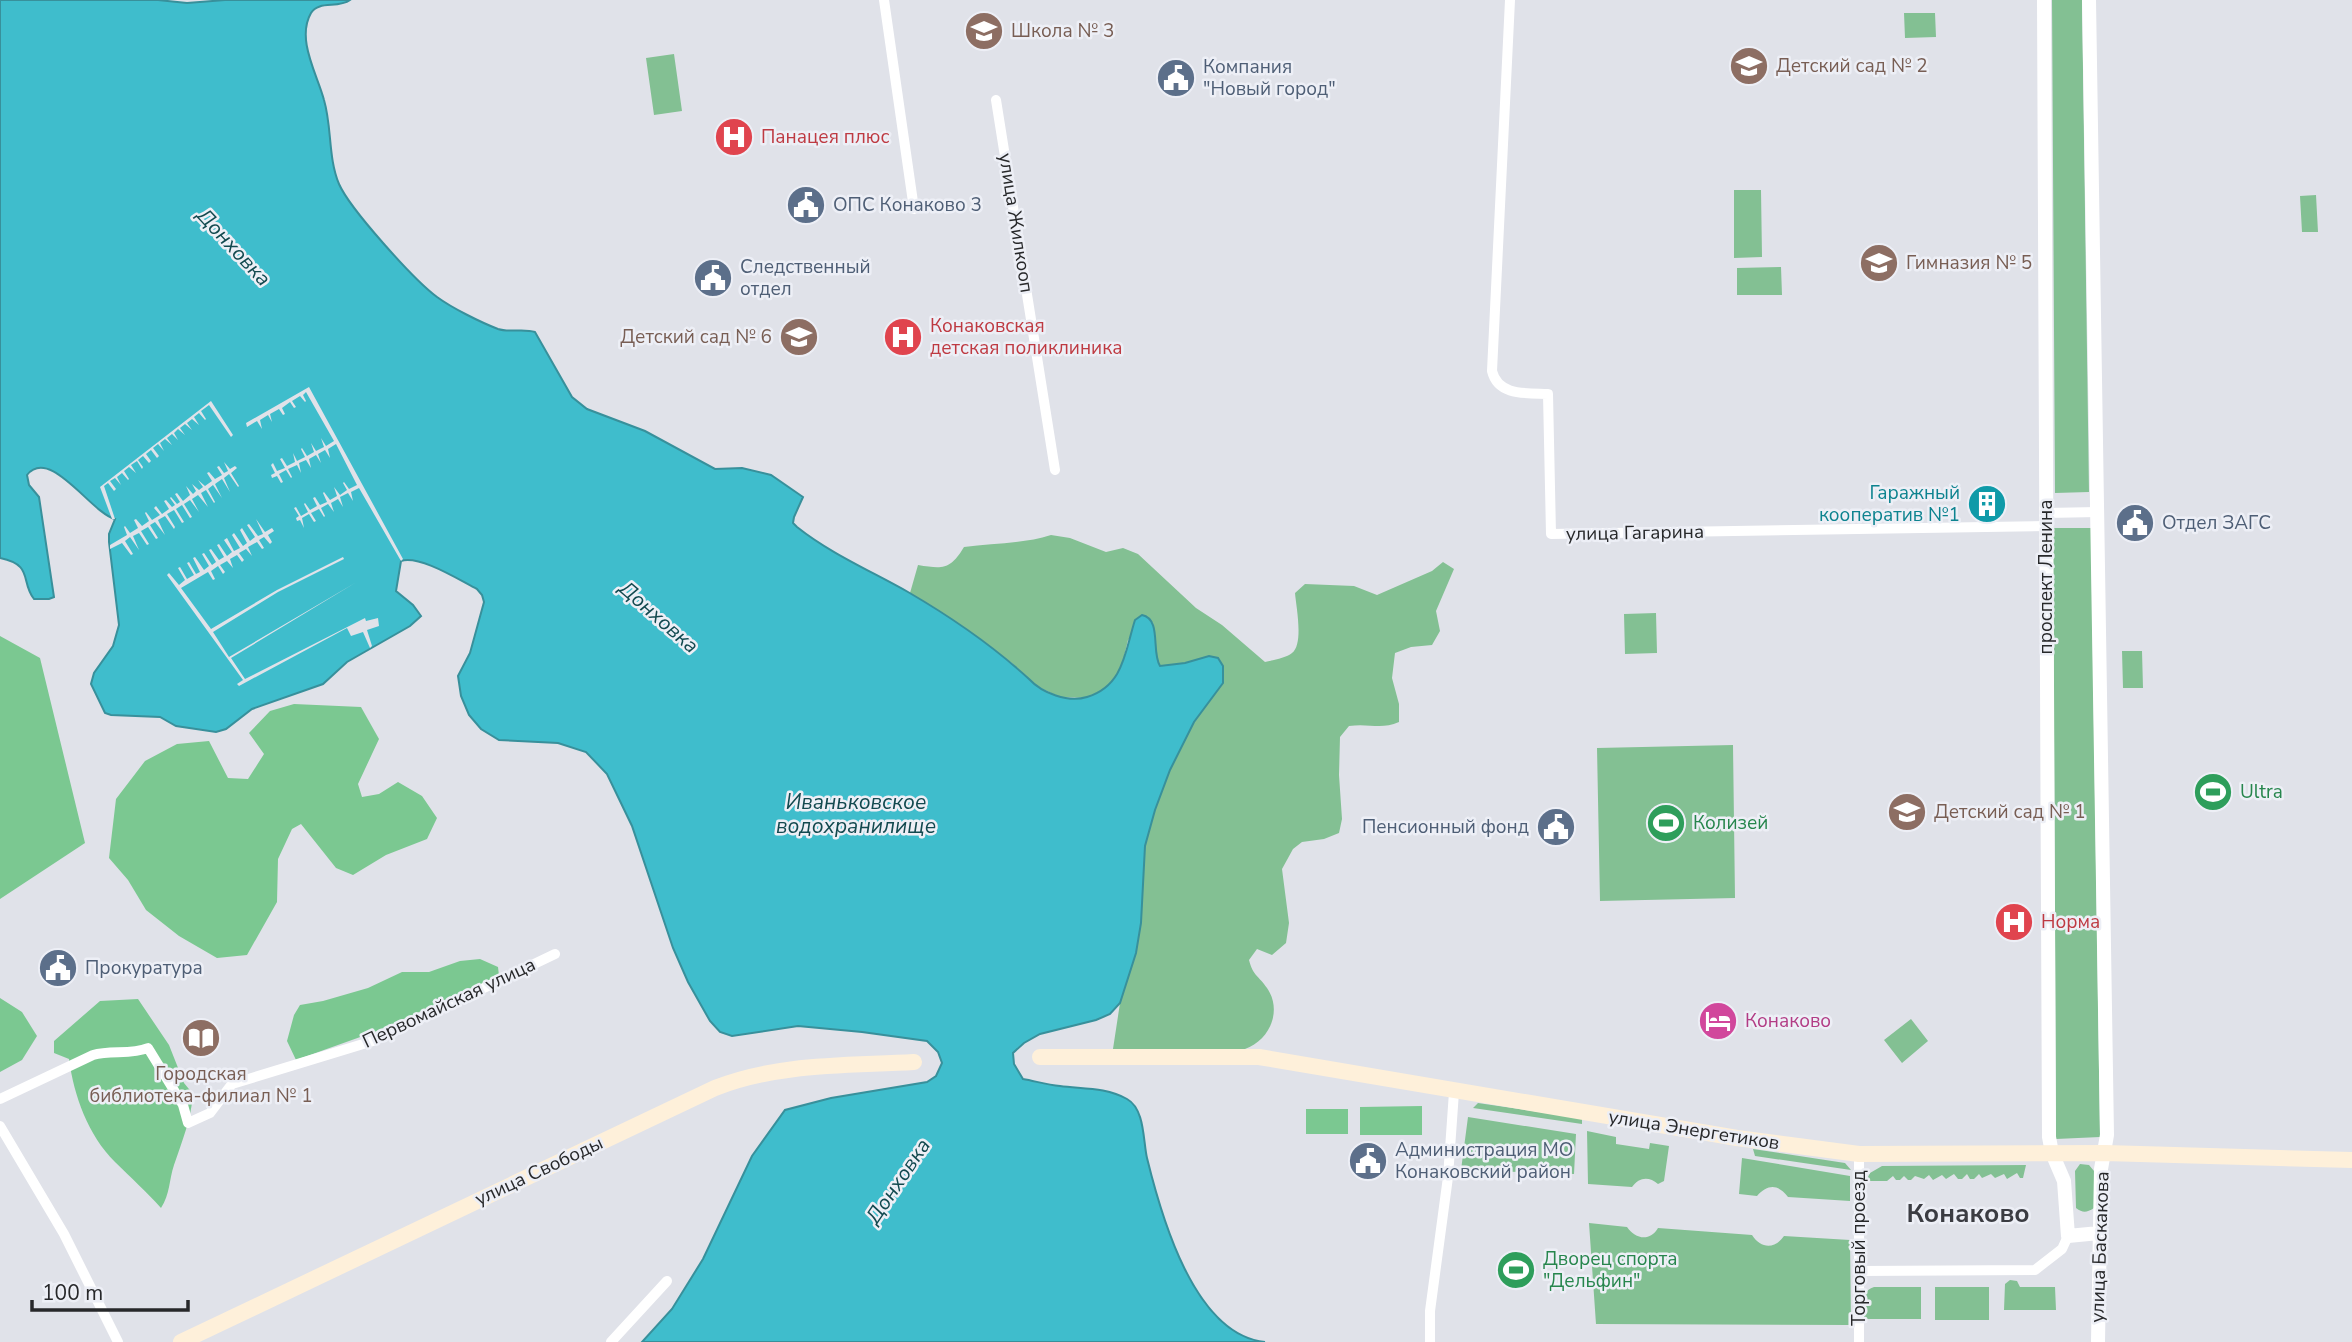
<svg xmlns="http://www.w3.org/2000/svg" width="2352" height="1342" viewBox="0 0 2352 1342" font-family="'Nunito Sans',sans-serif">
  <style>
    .green { fill: #83c093 }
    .forest { fill: #7bc891 }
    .water { fill: #3fbdcc; stroke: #38909b; stroke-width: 2 }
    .pier { fill: #e0e2e9 }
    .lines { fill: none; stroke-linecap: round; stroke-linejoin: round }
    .minor { stroke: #fff; stroke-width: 10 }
    .tertiary { stroke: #fff; stroke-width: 14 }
    .secondary { stroke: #fef0da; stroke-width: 16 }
    .labels { text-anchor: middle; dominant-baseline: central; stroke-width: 5; stroke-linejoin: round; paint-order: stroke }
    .education-label { font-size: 19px; fill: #785e54; stroke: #edeff6; text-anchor: start }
    .service-label { font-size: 19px; fill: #4e5e75; stroke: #edeff6; text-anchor: start }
    .health-label { font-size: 19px; fill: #be3a42; stroke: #edeff6; text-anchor: start }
    .street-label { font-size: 19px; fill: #27282a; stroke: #edeff6 }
    .culture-label { font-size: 19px; fill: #0d838f; stroke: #edeff6; text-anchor: end }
    .leisure-label { font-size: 19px; fill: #27864d; stroke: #edeff6; text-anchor: start }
    .hotel-label { font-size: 19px; fill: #b23c85; stroke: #edeff6; text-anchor: start }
    .water-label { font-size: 21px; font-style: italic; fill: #12494f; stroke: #edeff6 }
    .district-label { font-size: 26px; font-weight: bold; fill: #3b3c42; stroke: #edeff6 }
  </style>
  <rect width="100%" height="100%" fill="#e0e2e9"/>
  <path class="green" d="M 2052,0 L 2082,0 L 2089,492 L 2055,493 Z
    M 1904,13 L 1935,13 L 1936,37 L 1905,38 Z
    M 674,54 L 682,111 L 654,115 L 646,58 Z
    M 1734,190 L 1761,190 L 1762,257 L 1734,258 Z
    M 2316,195 L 2318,232 L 2302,232 L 2300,196 Z
    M 1781,267 L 1782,295 L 1737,295 L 1737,268 Z
    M 2053,528 L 2091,528 L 2100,1137 L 2056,1139 Z
    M 1051,535 L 1070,538 L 1106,552 L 1123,548 L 1138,554 L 1196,608 L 1222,625 L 1265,662 C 1273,660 1286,658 1292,653 C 1304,644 1296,606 1295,593 L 1305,584 L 1354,586 L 1377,595 L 1432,571 L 1443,562 L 1454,569 L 1436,611 L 1440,631 L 1432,645 L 1411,647 L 1395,653 L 1392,678 L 1399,704 L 1399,722 C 1381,730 1369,723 1349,726 L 1340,737 L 1339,775 L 1342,819 L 1339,833 L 1324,839 L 1302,842 L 1293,849 L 1282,869 L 1289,923 L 1286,943 L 1272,955 L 1257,949 L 1249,960 C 1253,976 1259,976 1267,988 C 1283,1011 1269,1041 1245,1049 L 1113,1049 L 1120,1003 L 1136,953 L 1141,923 L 1145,846 L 1155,810 L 1170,770 L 1194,722 L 1223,683 L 1223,666 L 1209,656 L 1185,663 L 1160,666 L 1155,654 L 1153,622 L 1128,640 L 1120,673 L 1107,687 L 1087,698 L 1060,697 L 1036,686 L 1012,663 L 910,593 L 918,565 C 943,569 950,570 964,547 C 993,543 1023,544 1051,535 Z
    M 1656,613 L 1657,653 L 1625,654 L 1624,614 Z
    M 2122,651 L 2142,651 L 2143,688 L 2123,688 Z
    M 1733,745 L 1735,898 L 1600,901 L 1597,748 Z
    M 1911,1019 L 1928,1041 L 1902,1063 L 1884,1040 Z
    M 1478,1103 L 1582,1118 L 1582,1124 L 1473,1108 Z
    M 1468,1117 L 1576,1134 L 1574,1174 L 1461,1170 Z
    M 1587,1131 L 1616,1137 L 1616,1144 L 1649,1149 L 1650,1143 L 1669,1146 L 1664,1181 L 1658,1184 C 1649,1176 1639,1177 1632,1187 L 1588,1184 Z
    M 1753,1149 L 1845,1163 L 1851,1170 L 1755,1156 Z
    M 1742,1158 L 1850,1176 L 1850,1201 L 1788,1197 C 1778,1184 1768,1184 1757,1196 L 1739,1194 Z
    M 2080,1164 L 2089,1165 L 2094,1171 L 2094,1208 C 2086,1213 2083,1213 2076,1208 L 2075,1171 Z
    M 2026,1165 L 2023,1178 L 2020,1178 L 2017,1173 L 2007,1179 L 2004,1174 L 1995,1178 L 1991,1174 L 1982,1178 L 1979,1174 L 1974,1179 L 1970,1179 L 1967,1174 L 1962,1179 L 1958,1179 L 1954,1174 L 1946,1179 L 1942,1175 L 1933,1180 L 1929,1175 L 1924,1179 L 1915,1176 L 1911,1180 L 1908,1180 L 1904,1176 L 1900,1180 L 1896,1180 L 1893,1176 L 1887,1181 L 1866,1181 L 1870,1173 L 1882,1166 Z
    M 1589,1223 L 1627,1227 C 1635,1239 1650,1242 1658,1228 L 1752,1235 C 1761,1249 1775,1249 1784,1236 L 1850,1240 L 1851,1325 L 1596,1324 Z
    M 2010,1280 L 2017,1281 L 2020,1287 L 2055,1287 L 2056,1310 L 2004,1310 L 2005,1284 Z
    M 1874,1287 L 1921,1287 L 1921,1319 L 1864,1319 C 1864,1306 1860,1291 1874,1287 Z
    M 1935,1287 L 1989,1287 L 1989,1320 L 1935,1320 Z"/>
  <path class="forest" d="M 0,636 L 40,658 L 85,843 L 0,899 Z
    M 294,704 L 361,707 L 379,739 L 358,784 L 362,797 L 379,794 L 398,782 L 422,796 L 437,818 L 427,839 L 386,855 L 353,875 L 336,868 L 301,824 L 292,829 L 278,859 L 277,902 L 247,955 L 217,958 L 179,936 L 146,910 L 128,880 L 109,858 L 116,799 L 145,761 L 177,744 L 209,741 L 228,778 L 248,779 L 264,754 L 249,733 L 270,711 Z
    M 480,959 L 498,967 L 499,976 L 377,1031 L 296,1060 L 287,1041 L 294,1015 L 300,1005 L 323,1001 L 368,988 L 402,972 L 429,972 L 460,961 Z
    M 0,998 L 22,1012 L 37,1036 L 22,1060 L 0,1072 Z
    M 138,999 L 169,1045 L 184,1083 L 193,1094 C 191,1120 182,1141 174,1165 C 169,1180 170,1194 161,1208 C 146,1191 131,1178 115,1162 C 88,1135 74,1096 69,1059 L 54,1053 L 54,1041 L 100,1001 Z
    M 1422,1106 L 1422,1135 L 1360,1135 L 1360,1107 Z
    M 1306,1109 L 1348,1109 L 1348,1134 L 1306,1134 Z"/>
  <path class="water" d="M 0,0 L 158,0 L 187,3 L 225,0 L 350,0 C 338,9 319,0 311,13 C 296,39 317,74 324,100 C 332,127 328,158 339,184 C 350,209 414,280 437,297 C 452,308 480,322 498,329 C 510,333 523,328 535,332 L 572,397 L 587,409 L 645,431 L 715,469 L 742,468 L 771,475 L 803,497 L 794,517 L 793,523 L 797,527 C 831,554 871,571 908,592 C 951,617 992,645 1029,679 C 1042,693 1068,703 1087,697 C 1124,686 1125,651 1135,620 L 1142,615 C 1162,619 1151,652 1160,666 L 1185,663 L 1209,656 L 1218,658 L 1223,666 L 1223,683 L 1194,722 L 1170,770 L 1155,810 L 1145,846 L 1141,923 L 1136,953 L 1120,1003 L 1110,1014 L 1096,1020 L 1040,1034 L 1024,1043 L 1013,1053 L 1014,1064 L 1023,1079 C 1035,1081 1047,1085 1060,1086 C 1082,1089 1106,1087 1127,1099 C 1145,1109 1143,1141 1147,1158 C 1161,1215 1194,1335 1265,1342 L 642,1342 L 672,1309 L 703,1259 L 752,1156 L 785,1110 L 831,1098 L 927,1082 L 936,1076 L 942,1063 L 938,1052 L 927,1041 L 862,1032 L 798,1026 L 732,1036 L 720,1032 L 710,1021 L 688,982 L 673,948 L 632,826 L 607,774 L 586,752 L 558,743 L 499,740 L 481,729 L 469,715 L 461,696 L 458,676 L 470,653 L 484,602 L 482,595 L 477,589 C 459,580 420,555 401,561 L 396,591 L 413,605 L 421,616 L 410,626 L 347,662 L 323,684 L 252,709 L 226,729 L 216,732 L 176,726 L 160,717 L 111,715 L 105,713 L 91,684 L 94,673 L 113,646 L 119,625 L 109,542 L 109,534 L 115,519 C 91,513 50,446 27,475 L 29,485 L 39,497 L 54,597 L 49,599 L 34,599 C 20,581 34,565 0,558 Z"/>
  <path class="pier" d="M 309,387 L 403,559 L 401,561 L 359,488 L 351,492 L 353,501 L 348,493 L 340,497 L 343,507 L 338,499 L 331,503 L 334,512 L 328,504 L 321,508 L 325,516 L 324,517 L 319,509 L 311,513 L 316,521 L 314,522 L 309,514 L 302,518 L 304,528 L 300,520 L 297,521 L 296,518 L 299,516 L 294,508 L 296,507 L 301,516 L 308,512 L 304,504 L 305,503 L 310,510 L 317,506 L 313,498 L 315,497 L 320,505 L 327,502 L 323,493 L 324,492 L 330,500 L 337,496 L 334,487 L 340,495 L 347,490 L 343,483 L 344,482 L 349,489 L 357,485 L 336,444 L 328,449 L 330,458 L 325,450 L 318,454 L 321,463 L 316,455 L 309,459 L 311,468 L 306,460 L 299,463 L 301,473 L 297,465 L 288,469 L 292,477 L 291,478 L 286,470 L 279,474 L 283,482 L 281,483 L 277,476 L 272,478 L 271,475 L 275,473 L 271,465 L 273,463 L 277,471 L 285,468 L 280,459 L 282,458 L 287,466 L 295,462 L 293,453 L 297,461 L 305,457 L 301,449 L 302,448 L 307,456 L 314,452 L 311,443 L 316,451 L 324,447 L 321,438 L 326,446 L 334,441 L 306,392 L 303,395 L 306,401 L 305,402 L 300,396 L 292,401 L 296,407 L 294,408 L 290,402 L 282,408 L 285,414 L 283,415 L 279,409 L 270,414 L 272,422 L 268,415 L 260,420 L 262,429 L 257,421 L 247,427 L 246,423 Z
    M 211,401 L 233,435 L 231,437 L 209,405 L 201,411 L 206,419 L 205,420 L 199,413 L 194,417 L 199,425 L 192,419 L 187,423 L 192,430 L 185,424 L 180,428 L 185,435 L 178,429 L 174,433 L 178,440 L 172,434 L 167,438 L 172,445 L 165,439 L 160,443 L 164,451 L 158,444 L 153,448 L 159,456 L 157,458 L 151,450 L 146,454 L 151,461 L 149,463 L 143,456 L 138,460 L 143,467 L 142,469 L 137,461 L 131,465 L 136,473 L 129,467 L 124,471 L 129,479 L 128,480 L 122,473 L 117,477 L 121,485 L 115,478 L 110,481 L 116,489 L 114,491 L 108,483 L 104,486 L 115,519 L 112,519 L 100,487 Z
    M 224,462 L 230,469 L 235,466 L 237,468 L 231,473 L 239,486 L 238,487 L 229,474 L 224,478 L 230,492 L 222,479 L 215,484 L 222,498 L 213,485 L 208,489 L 215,502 L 214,503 L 206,490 L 201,493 L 208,507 L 198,495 L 192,499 L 199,512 L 190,500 L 184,504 L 192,517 L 190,518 L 182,505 L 176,509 L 184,522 L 182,523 L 174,510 L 167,514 L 175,527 L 174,529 L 165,516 L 158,520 L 165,535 L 155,522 L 150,525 L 158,538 L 156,539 L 148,527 L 141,531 L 149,544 L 147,545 L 139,533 L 133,536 L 139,550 L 130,537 L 125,541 L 133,554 L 131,555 L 122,543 L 110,549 L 110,545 L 127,535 L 124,527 L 125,526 L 130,533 L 138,528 L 134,520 L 136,519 L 142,526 L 149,521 L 145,513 L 146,512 L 152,520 L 160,515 L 154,508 L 156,506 L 162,514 L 169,509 L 164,501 L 166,500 L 172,507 L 175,505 L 170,498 L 171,497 L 177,504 L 180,502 L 175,494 L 177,493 L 183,501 L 190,495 L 186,486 L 193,494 L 196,491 L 192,484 L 199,490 L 203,487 L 198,480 L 205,486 L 212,481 L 207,473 L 209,472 L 215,479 L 222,475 L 217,467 L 219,466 L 224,473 L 228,471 Z
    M 256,519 L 265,532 L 272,528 L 274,531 L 268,535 L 272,542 L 270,544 L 264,537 L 259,540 L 264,548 L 262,549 L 257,542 L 248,547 L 252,556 L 246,549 L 239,553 L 244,560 L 242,562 L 237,555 L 230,559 L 233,568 L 227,561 L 220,565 L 225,572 L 223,574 L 218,566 L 211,571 L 215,579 L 213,580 L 208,572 L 181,588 L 211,629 L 277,590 L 343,557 L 344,559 L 278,592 L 213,632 L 229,657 L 355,583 L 231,658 L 245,679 L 365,618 L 366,621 L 378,618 L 379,626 L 367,630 L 372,646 L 370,648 L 363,632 L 351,636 L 347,628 L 239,686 L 237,684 L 243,680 L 167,575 L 169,573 L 179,585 L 185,580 L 178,568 L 180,567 L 187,579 L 194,575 L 187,563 L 189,562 L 196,574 L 200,572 L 193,558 L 195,557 L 204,570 L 209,566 L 202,554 L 204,553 L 212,565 L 216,562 L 209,550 L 211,549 L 219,560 L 224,557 L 217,545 L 219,544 L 227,556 L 232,552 L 224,540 L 227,538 L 234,551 L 240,548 L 232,535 L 234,533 L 243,546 L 247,543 L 240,530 L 242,528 L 250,541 L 255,537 L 247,525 L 249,524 L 258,536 L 263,534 Z"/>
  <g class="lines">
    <path class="minor" d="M 884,0 L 914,209
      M 1510,0 L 1492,371 C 1498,396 1526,393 1548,394 L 1551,534 L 2046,526
      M 996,100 L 1055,470
      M 2046,513 L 2098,512
      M 0,1099 L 93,1055 C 111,1050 131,1055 148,1048 L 183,1105 L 188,1123 L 210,1113 L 232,1084 L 373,1041 L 555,954
      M 0,1126 L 64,1234 L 118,1342
      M 1859,1154 L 1859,1342
      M 1860,1271 L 2035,1270 L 2062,1249 L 2068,1236
      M 611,1342 L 667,1281
      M 1430,1342 L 1430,1311 L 1448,1177 L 1454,1092"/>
    <path class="tertiary" d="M 2044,0 L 2049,1137 L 2052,1153 L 2064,1181 L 2068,1236 L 2099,1233
      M 2089,0 L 2107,1135 L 2101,1169 L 2098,1342"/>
    <path class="secondary" d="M 1040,1057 L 1259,1057 L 1737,1138 L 1859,1154 L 2105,1153 L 2352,1160
      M 181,1342 L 715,1088 C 778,1063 847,1066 914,1062"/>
  </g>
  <defs>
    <g id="school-disc" transform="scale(2.0125)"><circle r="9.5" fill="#8d6e63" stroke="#edeff6"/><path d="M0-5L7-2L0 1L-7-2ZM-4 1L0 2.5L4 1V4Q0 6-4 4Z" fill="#fff"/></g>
    <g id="civic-disc" transform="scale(2.0125)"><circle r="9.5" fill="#5c6f8a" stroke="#edeff6"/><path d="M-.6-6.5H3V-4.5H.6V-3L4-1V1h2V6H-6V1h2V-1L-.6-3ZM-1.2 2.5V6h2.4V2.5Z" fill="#fff"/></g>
    <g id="hospital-disc" transform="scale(2.0125)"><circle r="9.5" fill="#e0444e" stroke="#edeff6"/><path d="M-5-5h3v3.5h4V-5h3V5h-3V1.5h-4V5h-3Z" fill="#fff"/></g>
    <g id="building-disc" transform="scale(2.0125)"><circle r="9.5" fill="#0f9aa8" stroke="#edeff6"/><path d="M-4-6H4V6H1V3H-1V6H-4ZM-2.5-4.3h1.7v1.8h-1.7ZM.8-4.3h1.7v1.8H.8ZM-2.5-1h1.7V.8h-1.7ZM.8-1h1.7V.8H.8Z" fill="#fff"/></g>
    <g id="stadium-disc" transform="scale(2.0125)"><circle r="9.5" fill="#2e9e5b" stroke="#edeff6"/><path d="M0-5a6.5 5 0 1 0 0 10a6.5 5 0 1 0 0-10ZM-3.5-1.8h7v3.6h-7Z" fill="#fff"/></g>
    <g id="hotel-disc" transform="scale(2.0125)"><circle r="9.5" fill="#d1479c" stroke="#edeff6"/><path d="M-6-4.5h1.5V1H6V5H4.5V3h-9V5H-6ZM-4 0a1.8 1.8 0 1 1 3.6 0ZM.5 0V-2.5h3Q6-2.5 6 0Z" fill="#fff"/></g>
    <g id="library-disc" transform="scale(2.0125)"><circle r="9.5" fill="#8d6e63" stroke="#edeff6"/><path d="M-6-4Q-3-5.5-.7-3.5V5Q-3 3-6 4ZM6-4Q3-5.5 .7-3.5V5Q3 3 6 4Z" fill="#fff"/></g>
  </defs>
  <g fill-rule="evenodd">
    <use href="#school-disc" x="984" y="31"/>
    <use href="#school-disc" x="1749" y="66"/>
    <use href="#civic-disc" x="1176" y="78"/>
    <use href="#hospital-disc" x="734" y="137"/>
    <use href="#civic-disc" x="806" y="205"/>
    <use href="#school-disc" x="1879" y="263"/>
    <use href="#civic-disc" x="713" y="278"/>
    <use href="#school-disc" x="799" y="337"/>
    <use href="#hospital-disc" x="903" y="337"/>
    <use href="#building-disc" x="1987" y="504"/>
    <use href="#civic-disc" x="2135" y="523"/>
    <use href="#stadium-disc" x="2213" y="792"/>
    <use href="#school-disc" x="1907" y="812"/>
    <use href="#stadium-disc" x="1666" y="823"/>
    <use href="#civic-disc" x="1556" y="827"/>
    <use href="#hospital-disc" x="2014" y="922"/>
    <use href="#civic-disc" x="58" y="968"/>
    <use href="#hotel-disc" x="1718" y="1021"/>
    <use href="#library-disc" x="201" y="1038"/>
    <use href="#civic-disc" x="1368" y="1161"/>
    <use href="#stadium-disc" x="1516" y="1270"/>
  </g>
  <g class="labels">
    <g class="education-label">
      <text x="1011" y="31">Школа № 3</text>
      <text x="1776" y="66">Детский сад № 2</text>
      <text x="1906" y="263">Гимназия № 5</text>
      <text x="772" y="337" text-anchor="end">Детский сад № 6</text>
      <text x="1934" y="812">Детский сад № 1</text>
      <text x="201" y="1074" text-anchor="middle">Городская<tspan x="201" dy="22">библиотека-филиал № 1</tspan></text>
    </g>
    <g class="service-label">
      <text x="1203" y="67">Компания<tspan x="1203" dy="22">"Новый город"</tspan></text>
      <text x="833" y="205">ОПС Конаково 3</text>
      <text x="740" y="267">Следственный<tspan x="740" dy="22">отдел</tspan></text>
      <text x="2162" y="523">Отдел ЗАГС</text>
      <text x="1529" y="827" text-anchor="end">Пенсионный фонд</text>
      <text x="85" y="968">Прокуратура</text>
      <text x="1395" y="1150">Администрация МО<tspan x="1395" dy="22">Конаковский район</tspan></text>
    </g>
    <g class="health-label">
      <text x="761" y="137">Панацея плюс</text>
      <text x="930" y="326">Конаковская<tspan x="930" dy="22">детская поликлиника</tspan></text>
      <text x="2041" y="922">Норма</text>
    </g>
    <g class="street-label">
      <text transform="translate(1016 223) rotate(81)">улица Жилкооп</text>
      <text transform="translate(1635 533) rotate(-1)">улица Гагарина</text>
      <text transform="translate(2046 577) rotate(-90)">проспект Ленина</text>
      <text transform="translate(449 1003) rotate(-25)">Первомайская улица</text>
      <text transform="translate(1694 1130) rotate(9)">улица Энергетиков</text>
      <text transform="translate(539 1171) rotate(-25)">улица Свободы</text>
      <text transform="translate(2100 1247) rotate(-88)">улица Баскакова</text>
      <text transform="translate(1859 1248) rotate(-90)">Торговый проезд</text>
    </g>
    <g class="culture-label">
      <text x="1960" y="493">Гаражный<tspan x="1960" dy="22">кооператив №1</tspan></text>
    </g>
    <g class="leisure-label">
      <text x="2240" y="792">Ultra</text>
      <text x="1693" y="823">Колизей</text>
      <text x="1543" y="1259">Дворец спорта<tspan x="1543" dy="22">"Дельфин"</tspan></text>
    </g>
    <g class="hotel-label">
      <text x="1745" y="1021">Конаково</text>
    </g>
    <g class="water-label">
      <text transform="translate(234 247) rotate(47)">Донховка</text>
      <text transform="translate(659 617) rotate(41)">Донховка</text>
      <text x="856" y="802">Иваньковское<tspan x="856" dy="24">водохранилище</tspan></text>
      <text transform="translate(898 1181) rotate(-56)">Донховка</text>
    </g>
    <g class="district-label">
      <text x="1968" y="1213">Конаково</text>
    </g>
  </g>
  <path d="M32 1300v10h156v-10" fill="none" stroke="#27282a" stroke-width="3.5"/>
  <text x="42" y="1300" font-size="21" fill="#27282a" stroke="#edeff6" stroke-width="5" paint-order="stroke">100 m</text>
</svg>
